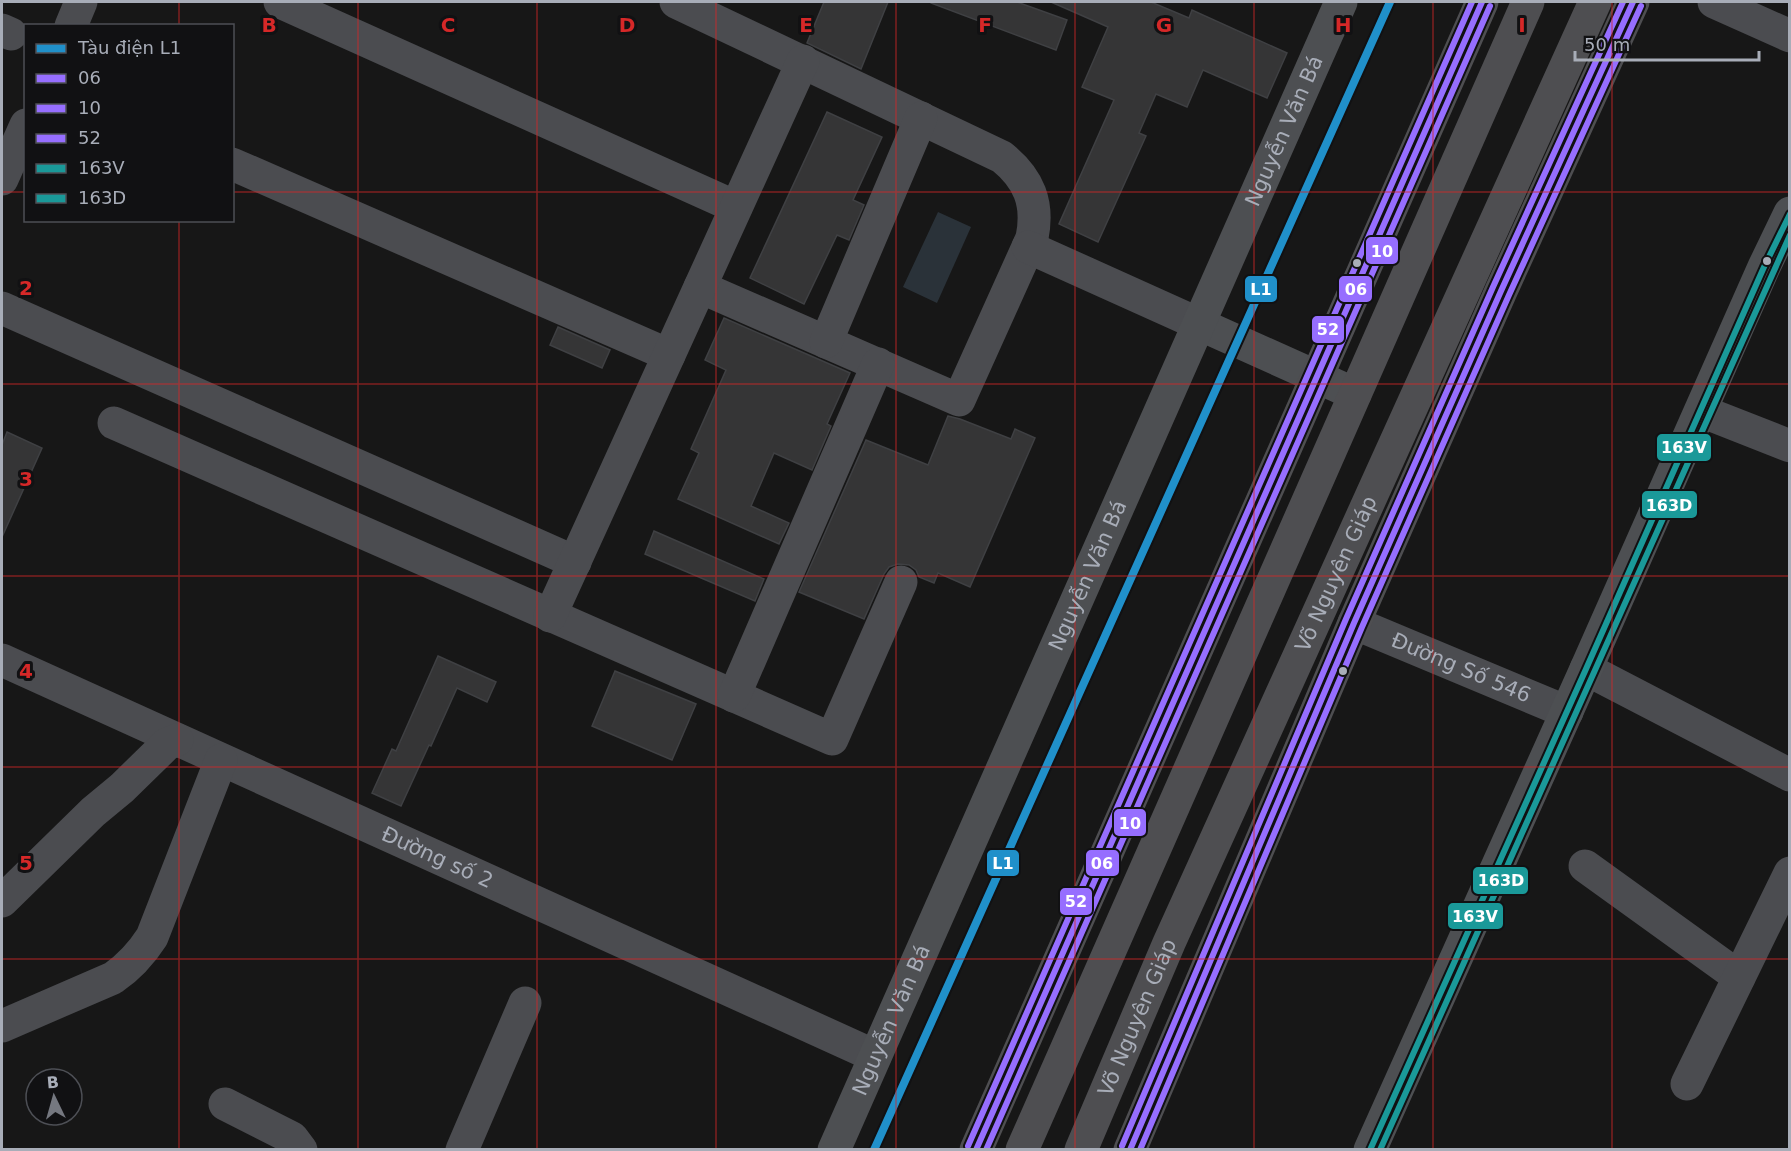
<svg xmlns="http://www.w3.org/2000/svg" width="1791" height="1151" viewBox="0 0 1791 1151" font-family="'DejaVu Sans',sans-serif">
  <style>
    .water { fill: #2a3239 }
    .building { fill: #353536; stroke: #3f4043; stroke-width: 1.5 }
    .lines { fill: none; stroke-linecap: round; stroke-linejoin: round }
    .minor { stroke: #4b4c50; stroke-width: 33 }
    .major { stroke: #4d4f52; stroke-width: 33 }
    .highway { stroke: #4e4e51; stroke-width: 33 }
    .bus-1-casing { stroke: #111113; stroke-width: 10 }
    .bus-2-casing { stroke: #111113; stroke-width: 10 }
    .bus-3-casing { stroke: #111113; stroke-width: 10 }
    .bus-4-casing { stroke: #111113; stroke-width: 10 }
    .bus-5-casing { stroke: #111113; stroke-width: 10 }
    .bus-1 { stroke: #966eff; stroke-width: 6 }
    .bus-2 { stroke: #966eff; stroke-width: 6 }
    .bus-3 { stroke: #966eff; stroke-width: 6 }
    .bus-4 { stroke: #1a9999; stroke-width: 6 }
    .bus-5 { stroke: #1a9999; stroke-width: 6 }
    .metro-1-casing { stroke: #111113; stroke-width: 12 }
    .metro-1 { stroke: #2090ca; stroke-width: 8 }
    .grid { fill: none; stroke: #d62828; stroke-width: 1.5; stroke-opacity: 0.55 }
    .bus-dot { fill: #a8adb8; stroke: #111113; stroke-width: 2 }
    .labels { text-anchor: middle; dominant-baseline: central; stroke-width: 6; stroke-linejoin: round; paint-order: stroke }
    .street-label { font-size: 21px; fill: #a8adb8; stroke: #111113 }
    .grid-label { font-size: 20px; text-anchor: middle; font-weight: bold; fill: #d62828; stroke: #111113; stroke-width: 6; stroke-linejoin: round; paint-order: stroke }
    .line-badge { stroke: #111113; stroke-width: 2 }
    .badge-label { font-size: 16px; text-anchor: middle; font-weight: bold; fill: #fff }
  </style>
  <rect width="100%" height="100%" fill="#171717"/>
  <path class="water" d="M 938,212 L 971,227 L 937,303 L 903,287 Z"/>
  <path class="building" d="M 824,2 L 888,2 L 861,69 L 807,43 Z
    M 931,2 L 1017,2 L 1067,20 L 1056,50 L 931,3 Z
    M 1051,2 L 1151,2 L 1189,18 L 1192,10 L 1287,53 L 1267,98 L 1203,70 L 1187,107 L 1156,94 L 1139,133 L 1146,136 L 1098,242 L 1059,224 L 1114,100 L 1082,87 L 1108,27 Z
    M 827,112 L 882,137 L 853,200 L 864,205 L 849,240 L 837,235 L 804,304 L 750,278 Z
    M 724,318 L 850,373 L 827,424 L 831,426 L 812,470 L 774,453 L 751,506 L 789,523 L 779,544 L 678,499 L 699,453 L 691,449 L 726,370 L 705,360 Z
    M 558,327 L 610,350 L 602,368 L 550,345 Z
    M 948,416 L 960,419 L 1011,439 L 1015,429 L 1035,438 L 970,587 L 938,573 L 934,583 L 919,577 L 916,570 L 909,565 L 898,564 L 889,567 L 884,574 L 864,619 L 799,592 L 866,440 L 928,465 Z
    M 7,432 L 42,448 L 2,537 L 2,445 Z
    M 654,531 L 764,579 L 755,601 L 645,554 Z
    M 438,656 L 496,682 L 487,702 L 457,688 L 431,746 L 429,745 L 401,806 L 372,793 L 392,749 L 396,751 Z
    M 615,671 L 696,704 L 672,760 L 592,726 Z"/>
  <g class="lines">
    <g class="minor">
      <path d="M 280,2 L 736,207"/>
      <path d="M 676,2 L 1002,157 C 1029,179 1039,203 1032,238 L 959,400 L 700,287"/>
      <path d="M 1714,2 L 1790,36"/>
      <path d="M 71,26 L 81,2"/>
      <path d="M 2,30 L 11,34"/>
      <path d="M 232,164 L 669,355"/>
      <path d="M 2,179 L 26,125"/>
      <path d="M 1028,247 L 1199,324"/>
      <path d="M 2,308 L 575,562"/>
      <path d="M 826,342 L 921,118"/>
      <path d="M 1701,411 L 1790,446"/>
      <path d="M 114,423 L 832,739 L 901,582"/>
      <path d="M 550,616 L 803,61"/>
      <path id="s1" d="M 1354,623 L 1567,712"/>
      <path id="s2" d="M 2,660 L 875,1056"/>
      <path d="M 1586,669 L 1790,775"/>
      <path d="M 734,696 L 878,364"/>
      <path d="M 1585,866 L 1739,977"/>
      <path d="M 2,901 L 93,812 L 122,788 L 167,744 L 177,740"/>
      <path d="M 2,1026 L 113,978 C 129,967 141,954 152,937 L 221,760"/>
      <path d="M 1687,1084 L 1790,873"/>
      <path d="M 225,1104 L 292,1138 L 301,1150"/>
      <path d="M 462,1150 L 525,1003"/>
    </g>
    <g class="major">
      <path d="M 1199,324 L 1355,394"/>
      <path id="s3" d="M 834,1150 L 1341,2"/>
      <path d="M 1370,1150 L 1586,669 L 1764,267 L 1790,213"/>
    </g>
    <g class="highway">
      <path d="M 976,1150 L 1482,2"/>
      <path d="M 1022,1150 L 1528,2"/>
      <path id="s4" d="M 1081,1150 L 1169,943 L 1595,2"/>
      <path d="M 1130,1150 L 1354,623 L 1501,291 L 1633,2"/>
    </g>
    <g class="bus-1-casing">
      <path id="bus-1" d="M 976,1150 L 1482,2
        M 1130,1150 L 1354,623 L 1501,291 L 1633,2"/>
    </g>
    <g class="bus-2-casing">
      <path id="bus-2" d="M 986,1150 L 1490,6
        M 1140,1150 L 1362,627 L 1509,295 L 1641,6"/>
    </g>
    <g class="bus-3-casing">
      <path id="bus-3" d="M 968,1146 L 1472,2
        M 1122,1146 L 1346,619 L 1493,287 L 1623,2"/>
    </g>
    <g class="bus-4-casing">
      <path id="bus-4" d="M 1370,1150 L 1586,669 L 1764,267 L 1790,214"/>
    </g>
    <g class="bus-5-casing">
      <path id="bus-5" d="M 1380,1150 L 1790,235"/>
    </g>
    <use href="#bus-1" class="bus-1"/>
    <use href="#bus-2" class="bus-2"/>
    <use href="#bus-3" class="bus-3"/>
    <use href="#bus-4" class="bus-4"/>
    <use href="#bus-5" class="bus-5"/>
    <g class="metro-1-casing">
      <path id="metro-1" d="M 874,1150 L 1390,2"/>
    </g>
    <use href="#metro-1" class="metro-1"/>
  </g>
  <path class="grid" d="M 179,2 L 179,26M 358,2 L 358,1150M 537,2 L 537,1150M 716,2 L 716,1150M 896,2 L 896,1150M 1075,2 L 1075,1150M 1254,2 L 1254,1150M 1433,2 L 1433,1150M 1612,2 L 1612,1150M 2,192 L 26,192M 232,192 L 1790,192M 179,220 L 179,1150M 2,384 L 1790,384M 2,576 L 1790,576M 2,767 L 1790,767M 2,959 L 1790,959"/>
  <g class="bus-dot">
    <circle cx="1767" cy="261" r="5"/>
    <circle cx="1357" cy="263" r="5"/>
    <circle cx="1343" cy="671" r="5"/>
  </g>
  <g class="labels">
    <g class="street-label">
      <text stroke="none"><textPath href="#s3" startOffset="1114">Nguyễn Văn Bá</textPath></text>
      <text stroke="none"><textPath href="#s4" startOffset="630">Võ Nguyên Giáp</textPath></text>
      <text stroke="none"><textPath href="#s3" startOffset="628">Nguyễn Văn Bá</textPath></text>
      <text stroke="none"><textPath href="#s1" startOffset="116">Đường Số 546</textPath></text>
      <text stroke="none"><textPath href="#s2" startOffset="478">Đường số 2</textPath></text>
      <text stroke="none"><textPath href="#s4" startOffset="144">Võ Nguyên Giáp</textPath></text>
      <text stroke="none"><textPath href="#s3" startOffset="142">Nguyễn Văn Bá</textPath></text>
    </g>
  </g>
  <g class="grid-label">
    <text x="269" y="32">B</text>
    <text x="448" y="32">C</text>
    <text x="627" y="32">D</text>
    <text x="806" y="32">E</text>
    <text x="985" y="32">F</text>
    <text x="1164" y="32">G</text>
    <text x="1343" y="32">H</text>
    <text x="1522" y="32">I</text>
    <text x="26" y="295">2</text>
    <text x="26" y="486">3</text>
    <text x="26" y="678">4</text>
    <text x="26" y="870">5</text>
  </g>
  <g class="line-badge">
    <rect x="1365" y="236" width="34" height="29" rx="6" fill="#966eff"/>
    <rect x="1244" y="275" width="34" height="28" rx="6" fill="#2090ca"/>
    <rect x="1338" y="275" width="35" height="28" rx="6" fill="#966eff"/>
    <rect x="1311" y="315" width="34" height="29" rx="6" fill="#966eff"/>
    <rect x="1656" y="433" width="56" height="29" rx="6" fill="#1a9999"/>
    <rect x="1641" y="490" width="57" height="29" rx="6" fill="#1a9999"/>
    <rect x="1113" y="808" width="34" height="29" rx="6" fill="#966eff"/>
    <rect x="986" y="849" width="34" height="28" rx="6" fill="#2090ca"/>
    <rect x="1085" y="849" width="35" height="28" rx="6" fill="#966eff"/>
    <rect x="1472" y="866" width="57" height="29" rx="6" fill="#1a9999"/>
    <rect x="1059" y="887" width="34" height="29" rx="6" fill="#966eff"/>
    <rect x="1447" y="902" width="57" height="28" rx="6" fill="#1a9999"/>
  </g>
  <g class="badge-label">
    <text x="1382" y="257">10</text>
    <text x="1261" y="295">L1</text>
    <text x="1356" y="295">06</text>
    <text x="1328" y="335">52</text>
    <text x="1684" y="453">163V</text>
    <text x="1669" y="511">163D</text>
    <text x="1130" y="829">10</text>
    <text x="1003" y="869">L1</text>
    <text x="1102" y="869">06</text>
    <text x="1501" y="886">163D</text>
    <text x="1076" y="907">52</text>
    <text x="1475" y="922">163V</text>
  </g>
  <rect width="1791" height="1151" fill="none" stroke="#a8adb8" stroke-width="6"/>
  <rect x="24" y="24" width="210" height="198" fill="#111113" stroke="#4d4f55" stroke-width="1.5"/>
  <rect x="36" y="44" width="30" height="9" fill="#2090ca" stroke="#4d4f55" stroke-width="1.5"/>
  <text x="78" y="54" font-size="18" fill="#a8adb8">Tàu điện L1</text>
  <rect x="36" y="74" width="30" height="9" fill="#966eff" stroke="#4d4f55" stroke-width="1.5"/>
  <text x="78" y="84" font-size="18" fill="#a8adb8">06</text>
  <rect x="36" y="104" width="30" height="9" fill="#966eff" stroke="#4d4f55" stroke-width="1.5"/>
  <text x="78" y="114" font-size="18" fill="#a8adb8">10</text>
  <rect x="36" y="134" width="30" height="9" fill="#966eff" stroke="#4d4f55" stroke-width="1.5"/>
  <text x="78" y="144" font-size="18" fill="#a8adb8">52</text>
  <rect x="36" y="164" width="30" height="9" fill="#1a9999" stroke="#4d4f55" stroke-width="1.5"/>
  <text x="78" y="174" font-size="18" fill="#a8adb8">163V</text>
  <rect x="36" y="194" width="30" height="9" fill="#1a9999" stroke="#4d4f55" stroke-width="1.5"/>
  <text x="78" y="204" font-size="18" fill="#a8adb8">163D</text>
  <g transform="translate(54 1097) rotate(355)"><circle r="28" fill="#111113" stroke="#4d4f55" stroke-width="1.5"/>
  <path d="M0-4.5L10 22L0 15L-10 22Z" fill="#757880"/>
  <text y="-9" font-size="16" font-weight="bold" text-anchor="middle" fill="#a8adb8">B</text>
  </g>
  <path d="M1575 51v9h184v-9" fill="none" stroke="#a8adb8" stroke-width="3"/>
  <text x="1584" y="51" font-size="18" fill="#a8adb8" stroke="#111113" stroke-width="4.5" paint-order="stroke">50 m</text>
</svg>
